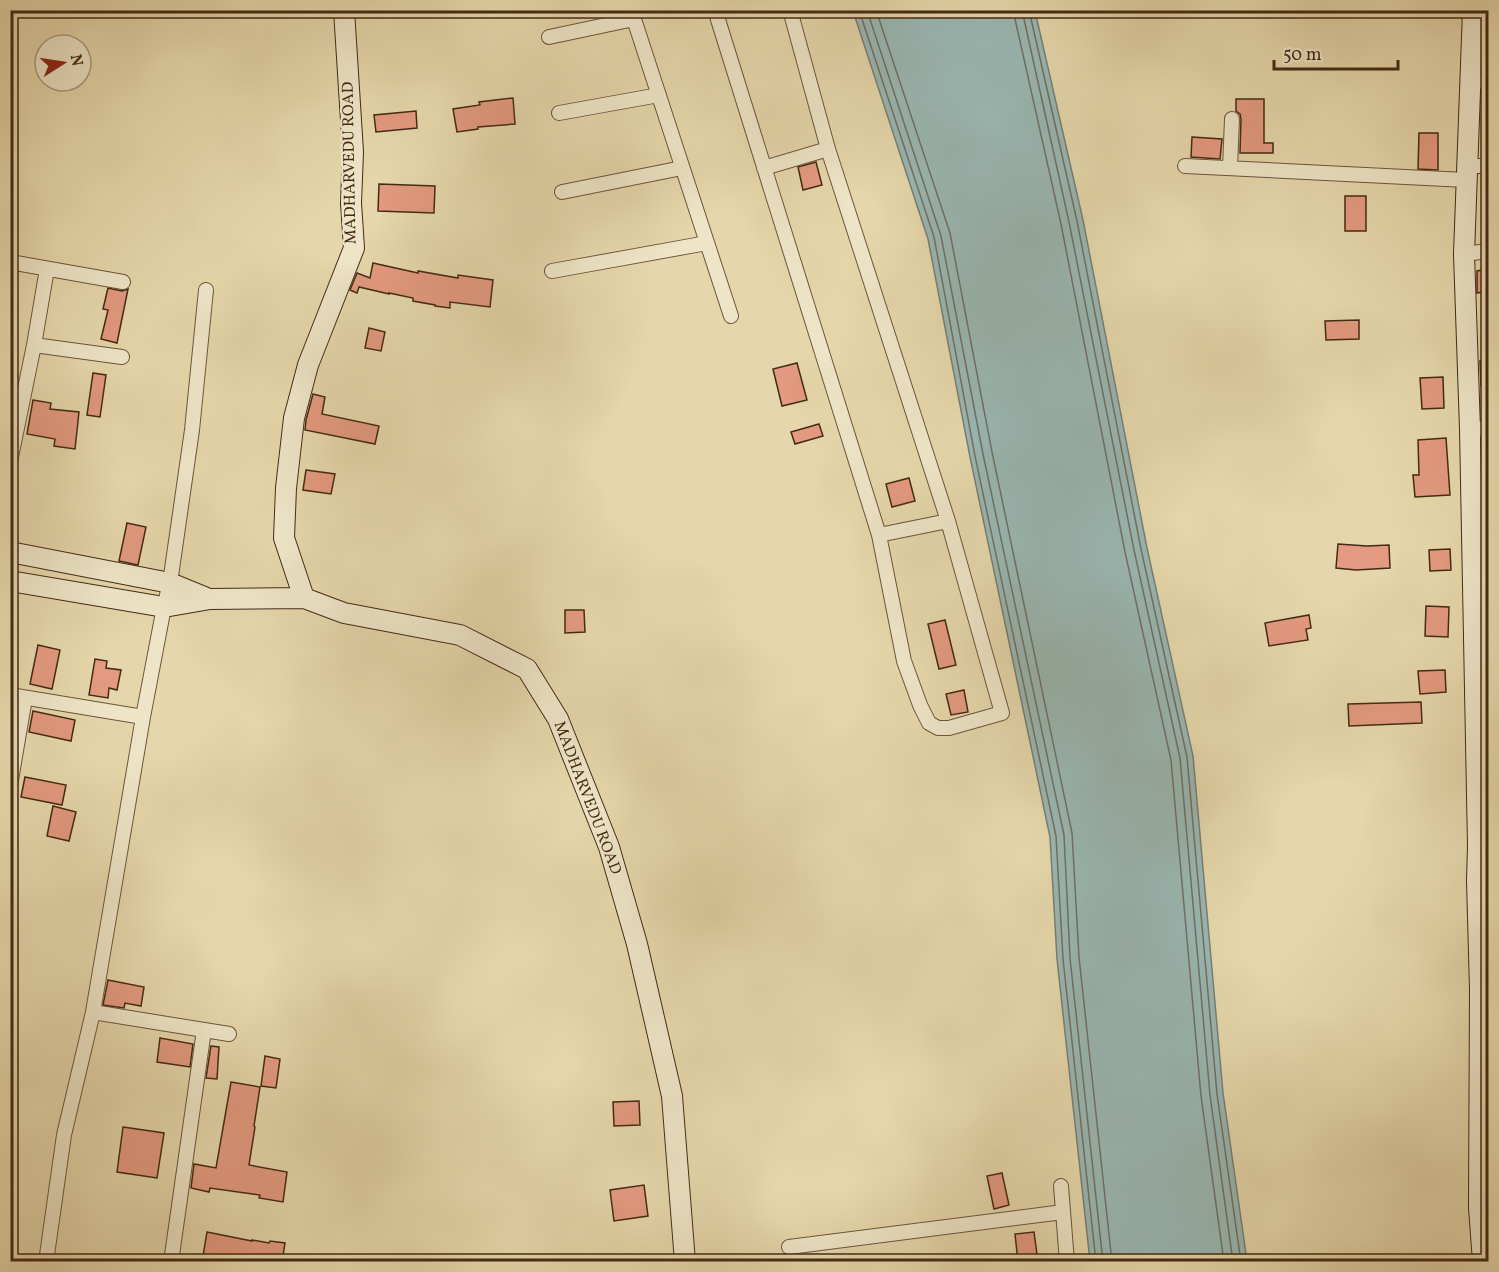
<svg xmlns="http://www.w3.org/2000/svg" width="1499" height="1272" viewBox="0 0 1499 1272" font-family="Vollkorn,serif">
  <style>
    .water { fill: #99b7b3; stroke: #777f74; stroke-width: 1.5 }
    .lines { fill: none; stroke-linecap: round; stroke-linejoin: round }
    .shore { stroke: #6e7064; stroke-width: 1.5 }
    .building { fill: #e39a80; stroke: #442a15; stroke-width: 1.5 }
    .street-casing { stroke: #6c553a; stroke-width: 16 }
    .secondary-casing { stroke: #442a15; stroke-width: 22 }
    .street { stroke: #eee5c8; stroke-width: 14 }
    .secondary { stroke: #eee5c8; stroke-width: 20 }
    .labels { text-anchor: middle; dominant-baseline: central; stroke-width: 4.5; stroke-linejoin: round; paint-order: stroke }
    .street-label { font-size: 16px; fill: #442a15; stroke: #eee5c8 }
  </style>
  <rect width="100%" height="100%" fill="#e5d7ab"/>
  <filter id="stains"><feTurbulence type="fractalNoise" baseFrequency=".00333" numOctaves="4"/><feColorMatrix values="0 0 0 0 .2 0 0 0 0 .09 0 0 0 0 .02 0 0 0 .5 -.17"/></filter>
  <radialGradient id="worn" r=".72"><stop offset=".6" stop-color="#630" stop-opacity="0"/><stop offset="1" stop-color="#630" stop-opacity=".3"/></radialGradient>
  <path class="water" d="M 853,11 L 1035,11 L 1083,220 L 1147,548 L 1193,756 L 1223,1093 L 1247,1261 L 1090,1261 L 1057,959 L 1050,837 L 970,457 L 928,239 Z"/>
  <g class="lines">
    <path class="shore" d="M 859,10 L 934,237 L 975,456 L 1056,836 L 1063,959 L 1096,1262
      M 867,10 L 941,236 L 983,454 L 1064,835 L 1070,958 L 1103,1262
      M 876,10 L 950,233 L 992,452 L 1072,833 L 1079,957 L 1112,1262
      M 1013,10 L 1061,224 L 1125,552 L 1171,760 L 1201,1096 L 1224,1262
      M 1022,10 L 1069,222 L 1134,550 L 1180,758 L 1210,1095 L 1233,1262
      M 1029,10 L 1077,221 L 1141,549 L 1187,757 L 1217,1094 L 1241,1262"/>
  </g>
  <path class="building" d="M 513,98 L 515,124 L 478,127 L 478,129 L 457,132 L 453,109 L 480,105 L 479,102 Z
    M 1236,99 L 1264,99 L 1264,143 L 1273,143 L 1273,153 L 1240,153 L 1241,119 L 1240,114 L 1236,111 Z
    M 416,111 L 417,128 L 376,132 L 374,115 Z
    M 1419,133 L 1438,133 L 1438,170 L 1418,169 Z
    M 1192,137 L 1222,139 L 1220,159 L 1191,157 Z
    M 816,162 L 822,185 L 803,190 L 798,167 Z
    M 379,184 L 435,186 L 434,213 L 378,211 Z
    M 1345,196 L 1366,196 L 1366,231 L 1345,231 Z
    M 373,263 L 418,273 L 418,271 L 458,278 L 458,275 L 493,280 L 490,307 L 450,302 L 450,308 L 435,306 L 435,305 L 413,301 L 413,298 L 389,293 L 389,294 L 359,287 L 357,293 L 350,290 L 357,273 L 370,278 Z
    M 1488,269 L 1488,291 L 1477,293 L 1477,271 Z
    M 108,288 L 122,291 L 128,289 L 117,343 L 101,339 L 108,310 L 103,309 Z
    M 1359,320 L 1359,339 L 1326,340 L 1325,321 Z
    M 369,328 L 385,332 L 381,351 L 365,348 Z
    M 1488,360 L 1488,386 L 1481,386 L 1480,361 Z
    M 797,363 L 807,400 L 782,406 L 773,369 Z
    M 93,373 L 106,375 L 100,417 L 87,415 Z
    M 1443,377 L 1444,408 L 1422,409 L 1420,378 Z
    M 313,394 L 325,397 L 322,414 L 379,426 L 375,444 L 305,430 L 306,420 Z
    M 33,400 L 51,403 L 50,409 L 79,412 L 75,449 L 54,446 L 55,439 L 27,434 Z
    M 819,424 L 823,436 L 795,444 L 791,432 Z
    M 1446,438 L 1450,495 L 1415,497 L 1413,475 L 1419,475 L 1418,440 Z
    M 1482,442 L 1488,442 L 1488,487 L 1483,488 Z
    M 306,470 L 335,474 L 331,494 L 303,490 Z
    M 909,478 L 915,501 L 892,507 L 886,484 Z
    M 127,523 L 146,527 L 138,565 L 119,561 Z
    M 1338,544 L 1367,546 L 1389,545 L 1390,568 L 1356,570 L 1336,568 Z
    M 1450,549 L 1451,570 L 1430,571 L 1429,550 Z
    M 1426,606 L 1449,607 L 1448,637 L 1425,636 Z
    M 565,610 L 584,610 L 585,632 L 565,633 Z
    M 1309,615 L 1311,628 L 1306,629 L 1308,640 L 1269,646 L 1265,623 Z
    M 945,620 L 956,665 L 939,669 L 928,624 Z
    M 38,645 L 60,650 L 52,689 L 30,684 Z
    M 95,659 L 107,661 L 106,668 L 121,670 L 117,690 L 109,688 L 108,698 L 89,695 Z
    M 1445,670 L 1446,692 L 1420,694 L 1418,671 Z
    M 964,690 L 968,712 L 951,715 L 946,694 Z
    M 1421,702 L 1422,723 L 1349,726 L 1348,704 Z
    M 33,711 L 75,720 L 71,741 L 29,732 Z
    M 25,777 L 66,785 L 62,805 L 21,797 Z
    M 53,806 L 76,812 L 69,841 L 47,836 Z
    M 108,980 L 144,987 L 141,1006 L 125,1003 L 124,1008 L 103,1005 Z
    M 160,1038 L 193,1044 L 190,1067 L 157,1062 Z
    M 211,1046 L 219,1047 L 217,1079 L 206,1078 Z
    M 265,1056 L 280,1059 L 276,1088 L 261,1086 Z
    M 231,1082 L 260,1087 L 254,1126 L 255,1127 L 249,1165 L 287,1172 L 283,1202 L 259,1198 L 260,1195 L 210,1188 L 209,1192 L 191,1188 L 194,1164 L 216,1168 Z
    M 639,1101 L 640,1125 L 614,1126 L 613,1102 Z
    M 123,1127 L 164,1133 L 157,1178 L 117,1172 Z
    M 1002,1173 L 1009,1205 L 994,1209 L 987,1176 Z
    M 644,1185 L 648,1216 L 614,1221 L 610,1190 Z
    M 207,1232 L 252,1241 L 252,1240 L 269,1243 L 270,1241 L 285,1243 L 282,1262 L 202,1262 Z
    M 1034,1232 L 1038,1262 L 1018,1262 L 1015,1234 Z"/>
  <g class="lines">
    <g class="street-casing">
      <path id="street" d="M 631,10 L 731,316
        M 715,10 L 879,535 L 904,661 L 920,705 L 929,723 L 938,728 L 949,728 L 1002,713 L 948,521 L 828,149 L 790,10
        M 549,37 L 634,19
        M 1470,82 L 1488,81
        M 559,113 L 659,95
        M 1185,166 L 1466,180
        M 1467,166 L 1488,166
        M 764,168 L 828,149
        M 1230,168 L 1232,119
        M 562,192 L 682,168
        M 1464,254 L 1488,251
        M 10,262 L 123,282
        M 552,271 L 707,243
        M 34,345 L 122,357
        M 1470,429 L 1488,428
        M 10,462 L 34,345 L 47,269
        M 879,535 L 948,521
        M 1473,595 L 1488,596
        M 10,695 L 143,717
        M 10,786 L 25,698
        M 93,1012 L 229,1034
        M 1061,1186 L 1067,1262
        M 789,1247 L 1063,1212
        M 46,1262 L 64,1135 L 93,1012 L 143,717 L 164,607 L 170,583 L 192,430 L 206,290
        M 171,1262 L 204,1030"/>
    </g>
    <g class="secondary-casing">
      <path id="secondary" d="M 344,10 L 353,152 L 351,203 L 354,248 L 308,365 L 294,418 L 286,488 L 284,538 L 304,598 L 344,613 L 460,635 L 527,669 L 558,719 L 609,847 L 637,944 L 672,1096 L 685,1262
        M 1473,10 L 1464,254 L 1470,429 L 1478,846 L 1477,880 L 1480,990 L 1479,1208 L 1483,1262
        M 10,552 L 170,583 L 209,599
        M 10,581 L 164,607 L 210,599 L 304,598"/>
    </g>
    <use href="#street" class="street"/>
    <use href="#secondary" class="secondary"/>
  </g>
  <g class="labels">
    <g class="street-label">
      <text transform="translate(350 163) rotate(-91)">MADHARVEDU ROAD</text>
      <text transform="translate(587 798) rotate(69)">MADHARVEDU ROAD</text>
    </g>
  </g>
  <rect width="1499" height="1272" fill="none" stroke="#e5d7ab" stroke-width="36"/>
  <rect x="12" y="12" width="1475" height="1248" fill="none" stroke="#442a15" stroke-width="3"/>
  <rect x="18" y="18" width="1463" height="1236" fill="none" stroke="#442a15" stroke-width="1.5"/>
  <g transform="translate(63 63) rotate(78)"><circle r="28" fill="#eee5c8" stroke="#aa9a80" stroke-width="1.5"/>
  <path d="M0-4.5L10 22L0 15L-10 22Z" fill="#8f2418"/>
  <text y="-9" font-size="16" font-weight="bold" text-anchor="middle" fill="#442a15">N</text>
  </g>
  <path d="M1274 60v9h124v-9" fill="none" stroke="#442a15" stroke-width="3"/>
  <text x="1283" y="60" font-size="18" fill="#442a15" stroke="#eee5c8" stroke-width="4.5" paint-order="stroke">50 m</text>
  <rect width="100%" height="100%" filter="url(#stains)"/>
  <rect width="100%" height="100%" fill="url(#worn)"/>
</svg>
